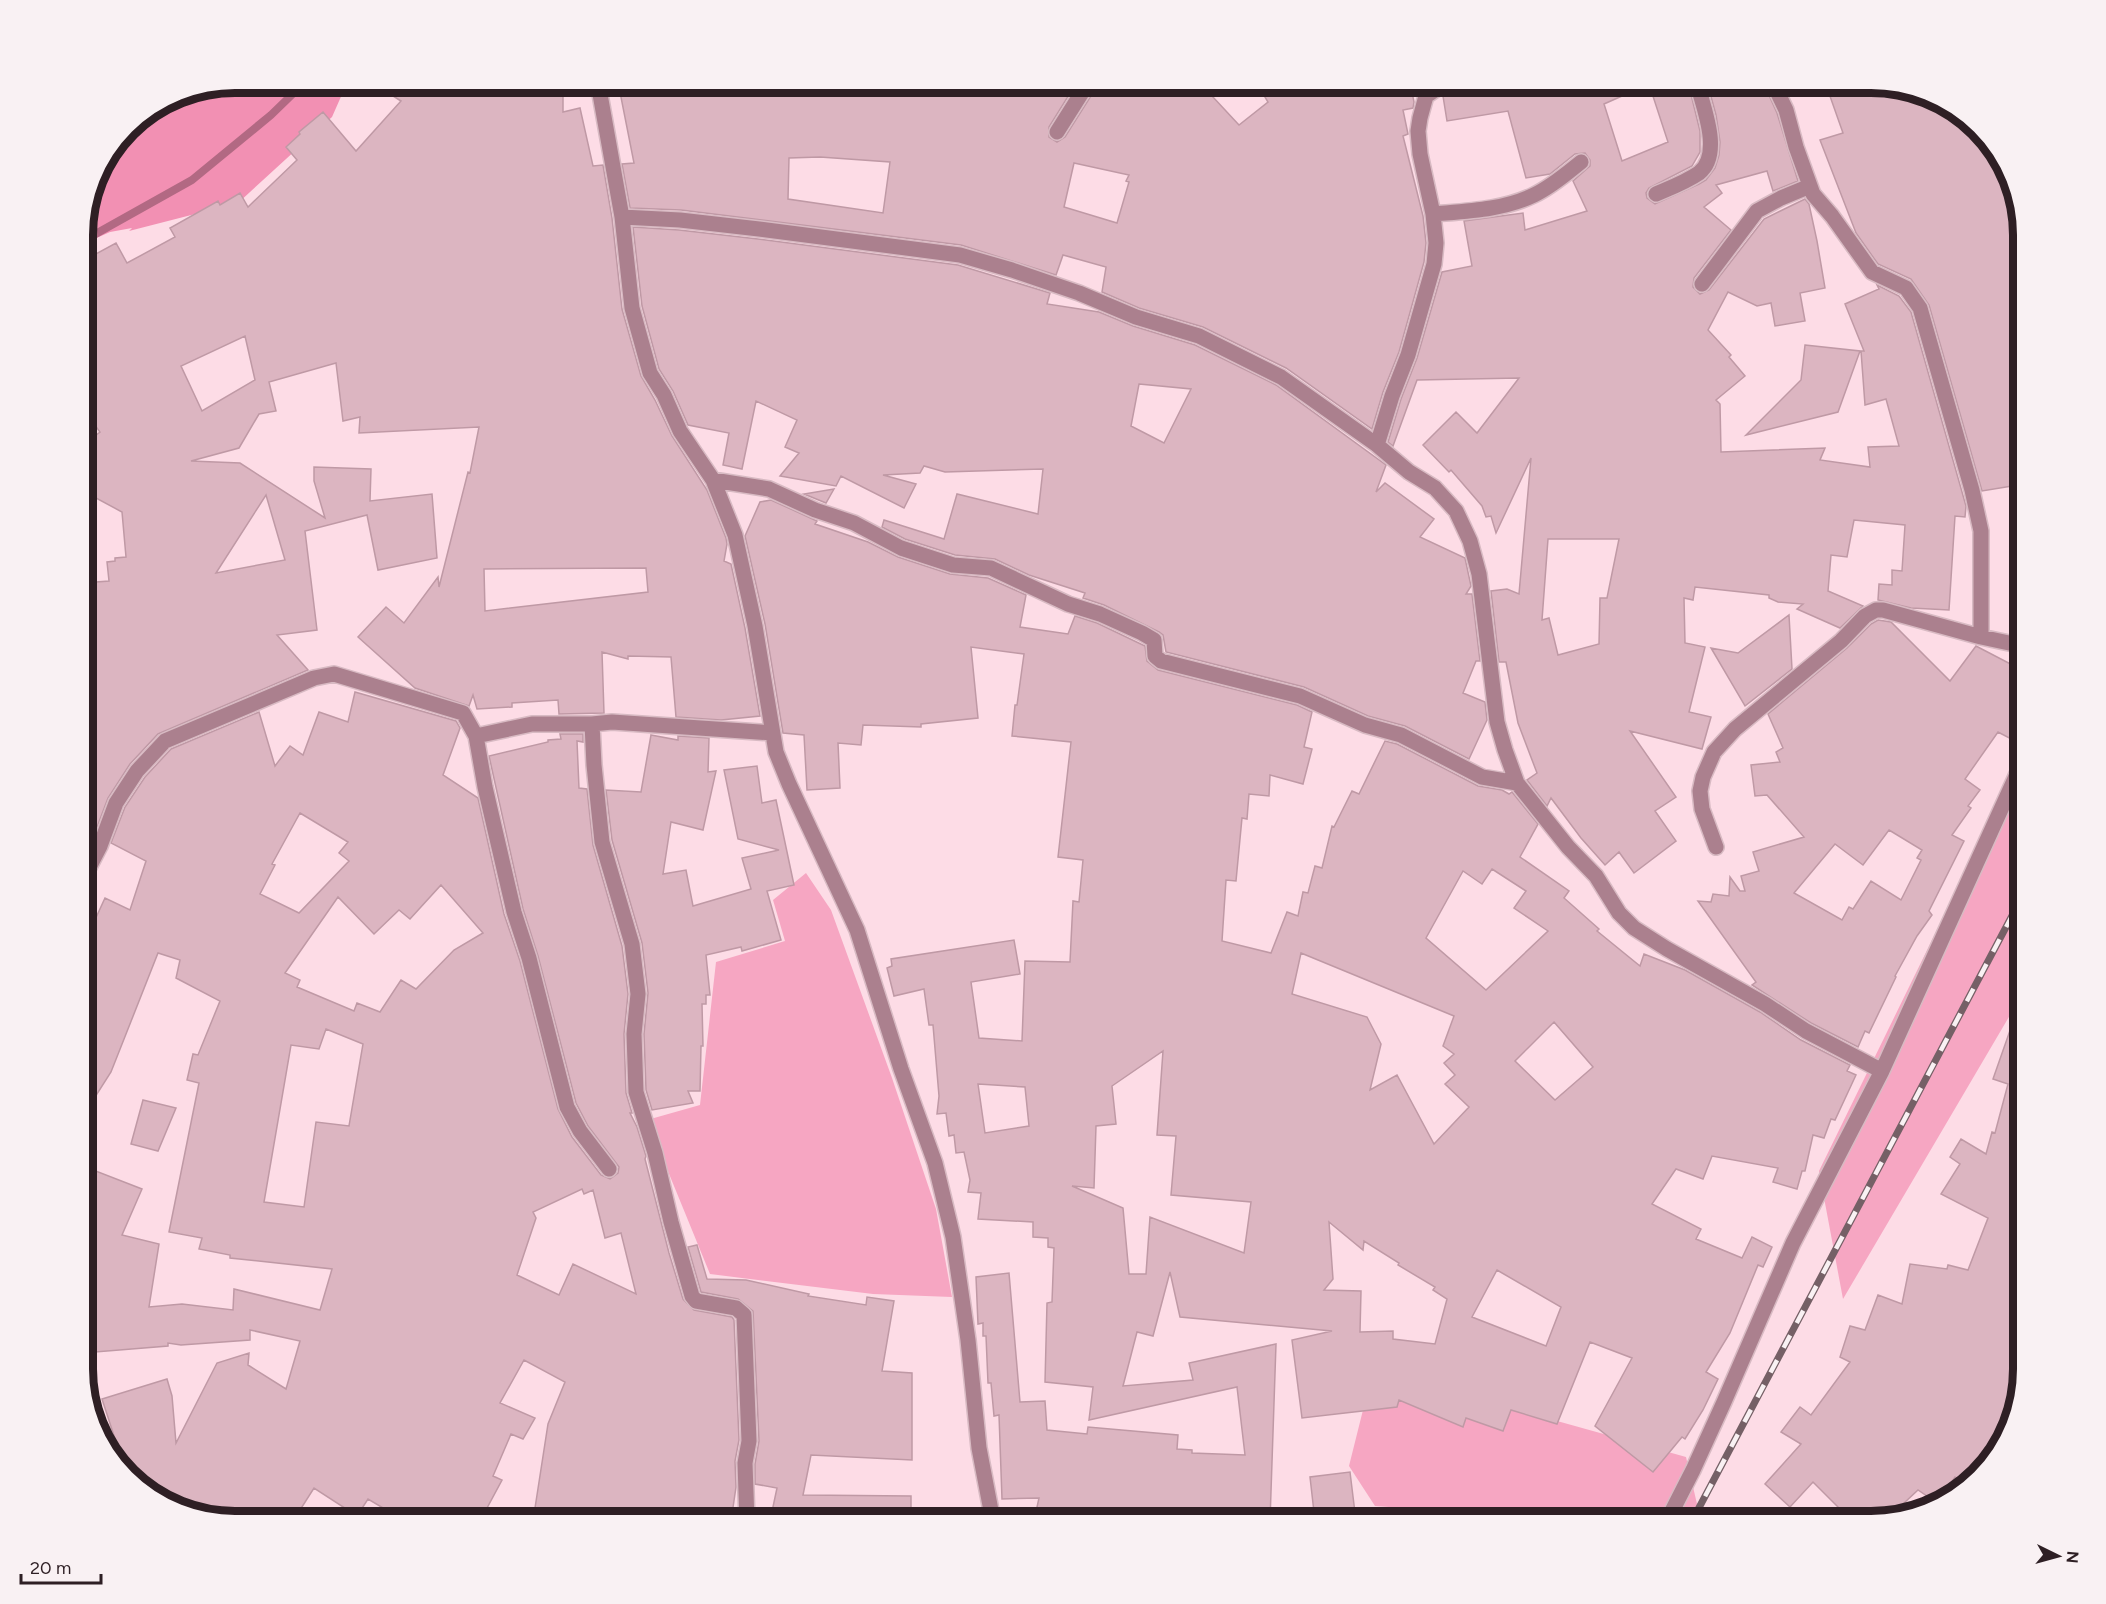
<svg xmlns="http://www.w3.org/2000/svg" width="2106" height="1604" viewBox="0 0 2106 1604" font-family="Figtree,sans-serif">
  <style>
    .green { fill: #f6a6c2 }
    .forest { fill: #f290b3 }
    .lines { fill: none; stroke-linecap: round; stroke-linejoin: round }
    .stream { stroke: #b26983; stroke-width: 8 }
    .building { fill: #dcb5c1; stroke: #bf99a5; stroke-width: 1.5; fill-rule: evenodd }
    .minor-casing { stroke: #d8bac3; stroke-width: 18 }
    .minor { stroke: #ab808e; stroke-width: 15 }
    .rail-casing { stroke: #756066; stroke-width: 7 }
    .rail { stroke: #f9f1f3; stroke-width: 4.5; stroke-dasharray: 14; stroke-linecap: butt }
    .rim { fill: none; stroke: #2e1f24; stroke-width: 8 }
  </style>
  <rect width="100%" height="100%" fill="#fddce6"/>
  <path class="green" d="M 2023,754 L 2023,993 L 1843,1299 L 1819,1171 Z
    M 806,873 L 831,910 L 892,1078 L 936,1209 L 952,1297 L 873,1294 L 710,1274 L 647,1120 L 700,1105 L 716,962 L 785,941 L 773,900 Z
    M 1464,1395 L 1686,1457 L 1701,1521 L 1593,1521 L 1500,1515 L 1541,1521 L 1432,1521 L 1430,1510 L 1375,1506 L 1349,1466 L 1365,1402 Z"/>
  <path class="forest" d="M 235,83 L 347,83 L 332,117 L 238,203 L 129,231 L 132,228 L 110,232 L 83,244 L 83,224 L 98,168 L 134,121 L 177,94 Z"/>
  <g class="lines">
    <path class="stream" d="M 83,241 L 192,180 L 271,115 L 304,83"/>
  </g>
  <path class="building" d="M 371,82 L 563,82 L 563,112 L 580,108 L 593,166 L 603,165 L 612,218 L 622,309 L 641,376 L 655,400 L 672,436 L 707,490 L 726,538 L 727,544 L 724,561 L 731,564 L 745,628 L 760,716 L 721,720 L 676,717 L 671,657 L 628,656 L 628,659 L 602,652 L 604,713 L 559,714 L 558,700 L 512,703 L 512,707 L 477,709 L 473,695 L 469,706 L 415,688 L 358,637 L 386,607 L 404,623 L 438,577 L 439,587 L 468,472 L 470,473 L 479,427 L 359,433 L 360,417 L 343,421 L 336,363 L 269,382 L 276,411 L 259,414 L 239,448 L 191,461 L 240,463 L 325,518 L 314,481 L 314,467 L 371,469 L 370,501 L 432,494 L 437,558 L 378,570 L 367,515 L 305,531 L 317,630 L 277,635 L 308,670 L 158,734 L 130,764 L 108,798 L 94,835 L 83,829 L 83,583 L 109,581 L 107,562 L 115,561 L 115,558 L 126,557 L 122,512 L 83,491 L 83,445 L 100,432 L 83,409 L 83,261 L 116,243 L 127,263 L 175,237 L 170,228 L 218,201 L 220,205 L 240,193 L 248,207 L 297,160 L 286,147 L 300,134 L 299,132 L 323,112 L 356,151 L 401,101 ZM 245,336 L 255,380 L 202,411 L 181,366 ZM 266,495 L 285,560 L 216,573 ZM 646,568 L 648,592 L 485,611 L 484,569 Z
    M 618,82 L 1011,82 L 1033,91 L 1038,82 L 1077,82 L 1049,127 L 1049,137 L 1057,142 L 1065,137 L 1096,88 L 1098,82 L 1199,82 L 1239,125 L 1268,102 L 1256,82 L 1367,82 L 1368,87 L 1391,82 L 1410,82 L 1414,102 L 1413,108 L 1403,110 L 1408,134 L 1403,136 L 1423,216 L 1426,243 L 1424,262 L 1399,352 L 1383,392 L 1372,429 L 1286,368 L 1203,327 L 1139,308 L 1102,292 L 1106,267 L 1063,255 L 1056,275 L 961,245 L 681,210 L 630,208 L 622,164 L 634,163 ZM 820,157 L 890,162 L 883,213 L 788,199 L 789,158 ZM 1074,163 L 1129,175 L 1126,181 L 1129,182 L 1117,223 L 1064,207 Z
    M 1500,82 L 1688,82 L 1700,131 L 1700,152 L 1692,166 L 1649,188 L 1646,193 L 1647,198 L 1655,204 L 1699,184 L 1706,180 L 1715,168 L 1719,155 L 1720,142 L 1716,115 L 1707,82 L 1763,82 L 1777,113 L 1798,181 L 1773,191 L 1767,171 L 1716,185 L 1722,193 L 1704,207 L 1731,230 L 1694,278 L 1693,287 L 1700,294 L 1709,290 L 1764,219 L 1805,199 L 1809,204 L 1817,241 L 1825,288 L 1800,293 L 1805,321 L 1775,326 L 1771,303 L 1757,306 L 1728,292 L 1708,330 L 1731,355 L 1729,357 L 1745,376 L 1716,400 L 1720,404 L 1721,452 L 1825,448 L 1820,460 L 1870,467 L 1868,447 L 1899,446 L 1886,399 L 1865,405 L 1861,351 L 1864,351 L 1845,304 L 1879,289 L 1877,285 L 1899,296 L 1911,312 L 1966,506 L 1965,517 L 1955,516 L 1949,610 L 1911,608 L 1878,600 L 1879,584 L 1892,585 L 1892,570 L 1902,571 L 1905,525 L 1854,520 L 1847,557 L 1831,555 L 1828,591 L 1863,606 L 1840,628 L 1797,609 L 1803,604 L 1778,602 L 1769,598 L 1769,595 L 1695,587 L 1693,600 L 1684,598 L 1685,643 L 1705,647 L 1689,712 L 1711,717 L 1702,749 L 1630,731 L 1676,797 L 1655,811 L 1676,841 L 1634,873 L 1619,852 L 1605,865 L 1581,838 L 1551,798 L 1547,806 L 1527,780 L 1537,773 L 1518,723 L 1506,662 L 1499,662 L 1491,591 L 1507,589 L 1519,594 L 1531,458 L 1496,533 L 1491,516 L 1486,517 L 1482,506 L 1451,470 L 1449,472 L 1423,445 L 1456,412 L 1477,433 L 1519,378 L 1417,380 L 1393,446 L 1388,442 L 1401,399 L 1417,358 L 1442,272 L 1472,266 L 1464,221 L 1523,213 L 1525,230 L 1587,211 L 1573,181 L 1590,166 L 1590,160 L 1585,153 L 1575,154 L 1550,174 L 1526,178 L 1508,111 L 1447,121 L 1443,96 L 1501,85 ZM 1649,84 L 1668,142 L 1622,161 L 1604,104 ZM 1548,539 L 1619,539 L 1607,598 L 1600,598 L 1599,644 L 1558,655 L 1549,618 L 1542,620 Z
    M 1825,82 L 1872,82 L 1920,91 L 1946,104 L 1951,121 L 1965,115 L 2008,167 L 2024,234 L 2024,484 L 1982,491 L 1929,305 L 1911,279 L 1878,264 L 1856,233 L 1820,140 L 1843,133 Z
    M 633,227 L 679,230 L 758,239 L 958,265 L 1050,293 L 1047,304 L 1099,312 L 1133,326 L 1195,345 L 1276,385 L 1386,465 L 1376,492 L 1385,483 L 1434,519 L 1420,537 L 1465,558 L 1471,586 L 1466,594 L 1472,594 L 1480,661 L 1476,661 L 1463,693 L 1485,702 L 1487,720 L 1469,759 L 1405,726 L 1368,716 L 1304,687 L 1166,652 L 1163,635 L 1159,632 L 1104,605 L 1083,598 L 1085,593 L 1029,575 L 995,559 L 955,555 L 905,539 L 882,527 L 884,520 L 944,539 L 957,494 L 1038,514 L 1043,469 L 945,472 L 924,466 L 920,473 L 883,475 L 916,484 L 904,508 L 841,476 L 836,486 L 780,476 L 799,453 L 785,447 L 797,420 L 756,401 L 742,469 L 723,465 L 729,433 L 688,425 L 673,391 L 659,369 L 642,306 ZM 1139,384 L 1191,389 L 1164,443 L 1131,426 Z
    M 1805,345 L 1860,351 L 1838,412 L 1746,435 L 1801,380 Z
    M 834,489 L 826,503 L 804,494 Z
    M 771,500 L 817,521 L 815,524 L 868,542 L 898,557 L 950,574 L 988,578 L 1026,595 L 1020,627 L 1068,634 L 1075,616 L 1097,623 L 1145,646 L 1147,661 L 1158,670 L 1297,705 L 1312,712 L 1304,747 L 1312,749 L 1303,784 L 1270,775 L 1269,796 L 1249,794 L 1247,819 L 1242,818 L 1236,881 L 1226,880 L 1222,941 L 1271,953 L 1287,912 L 1298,916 L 1303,892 L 1308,893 L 1315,866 L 1322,868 L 1332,826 L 1334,827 L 1352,791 L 1359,794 L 1385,741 L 1397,744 L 1478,786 L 1502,790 L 1509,794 L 1512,792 L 1538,824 L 1520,857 L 1569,891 L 1564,898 L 1599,929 L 1597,931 L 1640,966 L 1644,954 L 1685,970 L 1760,1012 L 1801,1040 L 1850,1065 L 1847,1071 L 1856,1075 L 1835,1120 L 1831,1119 L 1824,1138 L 1813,1135 L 1805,1171 L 1802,1171 L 1797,1189 L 1773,1182 L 1778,1168 L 1712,1156 L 1703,1179 L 1676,1169 L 1652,1204 L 1701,1229 L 1696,1239 L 1742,1258 L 1752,1237 L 1772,1247 L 1763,1267 L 1758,1265 L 1730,1333 L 1706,1372 L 1718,1379 L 1703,1410 L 1685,1439 L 1682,1437 L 1653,1472 L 1595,1426 L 1632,1358 L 1590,1342 L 1557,1424 L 1511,1410 L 1503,1431 L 1466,1418 L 1463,1427 L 1399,1400 L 1397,1407 L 1302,1418 L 1292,1340 L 1332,1331 L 1180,1317 L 1170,1272 L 1153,1336 L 1137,1332 L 1123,1386 L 1193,1380 L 1189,1363 L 1276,1344 L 1270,1521 L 1034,1521 L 1039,1498 L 1002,1499 L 999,1415 L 994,1416 L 991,1383 L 988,1383 L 986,1336 L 983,1336 L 983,1323 L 978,1324 L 976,1277 L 1009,1273 L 1020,1402 L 1045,1401 L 1047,1430 L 1087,1434 L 1088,1427 L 1178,1435 L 1177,1449 L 1192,1450 L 1192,1453 L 1245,1455 L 1237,1387 L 1089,1420 L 1093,1387 L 1045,1382 L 1047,1303 L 1052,1302 L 1054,1248 L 1048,1247 L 1048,1238 L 1033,1237 L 1033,1222 L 978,1219 L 981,1193 L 968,1192 L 970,1180 L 964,1152 L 956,1153 L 954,1135 L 949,1136 L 946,1113 L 937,1114 L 939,1096 L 933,1025 L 929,1025 L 924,989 L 894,996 L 887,968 L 892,966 L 891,959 L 1014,940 L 1020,974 L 971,982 L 979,1038 L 1022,1041 L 1025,961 L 1070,962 L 1073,901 L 1079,902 L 1083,860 L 1058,857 L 1071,742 L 1012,736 L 1015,705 L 1017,705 L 1024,654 L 971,647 L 978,718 L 921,724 L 921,727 L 863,725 L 861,745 L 838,743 L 840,788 L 807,790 L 804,735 L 783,733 L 765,624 L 745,536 L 760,502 ZM 1492,869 L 1526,891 L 1514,908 L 1548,931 L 1486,990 L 1426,938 L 1463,871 L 1482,884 ZM 1301,953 L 1454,1016 L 1443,1046 L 1454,1054 L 1444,1063 L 1455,1075 L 1445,1084 L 1469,1107 L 1434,1144 L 1397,1075 L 1370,1090 L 1381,1044 L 1367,1017 L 1292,994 ZM 1554,1022 L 1593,1067 L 1555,1100 L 1515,1061 ZM 1163,1051 L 1157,1135 L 1176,1136 L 1171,1195 L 1251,1202 L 1244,1253 L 1150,1217 L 1146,1274 L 1129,1274 L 1123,1208 L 1072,1186 L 1094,1188 L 1096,1126 L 1116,1124 L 1112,1086 ZM 978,1084 L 1025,1087 L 1029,1126 L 985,1133 ZM 1329,1222 L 1363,1250 L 1364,1241 L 1399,1263 L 1398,1265 L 1435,1287 L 1433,1290 L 1447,1299 L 1435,1344 L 1393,1339 L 1393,1331 L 1360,1332 L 1361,1291 L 1324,1290 L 1333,1279 ZM 1497,1270 L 1561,1307 L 1546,1346 L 1472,1317 Z
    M 1789,615 L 1792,669 L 1745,706 L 1711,648 L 1738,653 Z
    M 1878,620 L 1891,622 L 1950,681 L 1976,646 L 2024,671 L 2024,730 L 2017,742 L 1998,732 L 1965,779 L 1980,790 L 1968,806 L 1971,808 L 1952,835 L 1964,841 L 1929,911 L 1932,915 L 1917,936 L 1895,976 L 1896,977 L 1869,1033 L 1865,1031 L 1858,1047 L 1811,1023 L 1752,985 L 1756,982 L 1698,901 L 1711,902 L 1713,894 L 1729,896 L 1730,877 L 1740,891 L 1745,891 L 1741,876 L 1759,871 L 1753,852 L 1804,837 L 1767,795 L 1755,796 L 1751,765 L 1780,762 L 1776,752 L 1783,748 L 1768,714 L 1847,648 L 1871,624 ZM 1889,830 L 1922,850 L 1917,858 L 1921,860 L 1901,900 L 1871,881 L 1853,909 L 1849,907 L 1842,920 L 1794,893 L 1835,844 L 1863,865 Z
    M 355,692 L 456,721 L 460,728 L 443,775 L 478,798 L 504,914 L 520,961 L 558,1109 L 572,1137 L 601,1175 L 610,1179 L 618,1173 L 619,1167 L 588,1126 L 576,1103 L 538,956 L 523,909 L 489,756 L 548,742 L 548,740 L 561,739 L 560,734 L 583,734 L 583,742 L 577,741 L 579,788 L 587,789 L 593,845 L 622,946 L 628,994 L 624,1034 L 626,1093 L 632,1113 L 630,1113 L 637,1127 L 646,1156 L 645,1159 L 669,1253 L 683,1299 L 694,1310 L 732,1317 L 734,1320 L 739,1440 L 735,1461 L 736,1487 L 731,1521 L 677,1521 L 605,1510 L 604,1517 L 535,1508 L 548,1424 L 565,1382 L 524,1360 L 500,1403 L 535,1418 L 523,1439 L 511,1434 L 493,1476 L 502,1480 L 480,1521 L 405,1521 L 368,1499 L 357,1516 L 314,1488 L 293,1521 L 234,1521 L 186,1513 L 142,1490 L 134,1480 L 139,1475 L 120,1454 L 102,1399 L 167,1379 L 172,1396 L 176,1443 L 217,1363 L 249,1353 L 248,1365 L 286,1389 L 300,1341 L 250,1330 L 250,1340 L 181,1345 L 168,1343 L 168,1346 L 83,1353 L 83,1166 L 142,1189 L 122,1235 L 159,1244 L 149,1307 L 182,1304 L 233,1310 L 234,1289 L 320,1310 L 332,1269 L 230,1258 L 230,1255 L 199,1249 L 202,1238 L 169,1232 L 199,1083 L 187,1080 L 193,1054 L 198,1055 L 220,1001 L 176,978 L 180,960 L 158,953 L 111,1072 L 83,1116 L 83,946 L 105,898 L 130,910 L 146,861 L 111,843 L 125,807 L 145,777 L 171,749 L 259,712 L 275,766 L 290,746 L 303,755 L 319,712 L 348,722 ZM 300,813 L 348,842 L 339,853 L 349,861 L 299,913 L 260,894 L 275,865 L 272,864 ZM 441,885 L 483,933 L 454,950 L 416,989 L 401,980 L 380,1012 L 357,1003 L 354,1011 L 297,987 L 300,980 L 285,973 L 338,897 L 374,934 L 399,910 L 410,919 ZM 326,1029 L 363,1044 L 349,1126 L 316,1122 L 304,1207 L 264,1202 L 291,1045 L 319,1049 ZM 582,1189 L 584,1194 L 593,1190 L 605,1238 L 621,1233 L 636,1294 L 573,1264 L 559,1295 L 517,1275 L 536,1218 L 533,1212 Z
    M 651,735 L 678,740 L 678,736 L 709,738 L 708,772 L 716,771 L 703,830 L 671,822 L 663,874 L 686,870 L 693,906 L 751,889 L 742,858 L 779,850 L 738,839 L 724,770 L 757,766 L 762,803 L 776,800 L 794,885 L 767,891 L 781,940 L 742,951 L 741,947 L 706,955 L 710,995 L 706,995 L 706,1004 L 702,1004 L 703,1046 L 701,1046 L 700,1091 L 688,1091 L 693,1103 L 652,1110 L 646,1090 L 644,1034 L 648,993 L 642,943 L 612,840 L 606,790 L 641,792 Z
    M 2020,1002 L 2024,1003 L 2024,1370 L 2018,1405 L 2015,1404 L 1999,1448 L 1986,1467 L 1965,1484 L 1955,1477 L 1937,1503 L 1918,1490 L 1888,1518 L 1871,1521 L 1852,1521 L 1813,1482 L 1790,1507 L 1765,1484 L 1801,1444 L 1781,1432 L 1800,1407 L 1811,1415 L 1850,1362 L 1840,1357 L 1850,1326 L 1865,1330 L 1878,1295 L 1902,1304 L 1910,1264 L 1947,1269 L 1948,1265 L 1968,1270 L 1988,1218 L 1941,1194 L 1960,1164 L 1950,1157 L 1961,1139 L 1986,1154 L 1992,1132 L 1995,1133 L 2008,1084 L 1993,1079 Z
    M 143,1100 L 176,1108 L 158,1151 L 131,1144 Z
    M 697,1245 L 707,1279 L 746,1280 L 809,1294 L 808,1296 L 866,1305 L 867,1297 L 894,1301 L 882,1371 L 912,1373 L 912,1460 L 811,1455 L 803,1495 L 911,1496 L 911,1521 L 770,1521 L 777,1488 L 755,1484 L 755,1464 L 759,1441 L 753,1311 L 738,1299 L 701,1292 L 688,1247 Z
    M 1350,1472 L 1356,1521 L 1315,1521 L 1310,1477 Z"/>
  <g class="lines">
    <g class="minor-casing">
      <path id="minor" d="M 598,83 L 622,217 L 632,308 L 650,373 L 664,395 L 680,431 L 713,480 L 735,535 L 755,626 L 776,752 L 789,784 L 857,930 L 901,1069 L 935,1163 L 953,1237 L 968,1340 L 979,1448 L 993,1521
        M 1773,83 L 1786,110 L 1796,147 L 1813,194 L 1832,216 L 1872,272 L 1906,288 L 1920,308 L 1972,490 L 1981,531 L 1981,637
        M 1057,132 L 1088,83
        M 1656,194 C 1670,188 1686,182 1699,173 C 1723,154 1703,107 1697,83
        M 1433,214 C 1468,211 1503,210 1534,195 C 1551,187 1566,174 1581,162
        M 622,217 L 680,220 L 759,229 L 960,255 L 1012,270 L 1079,293 L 1136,317 L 1199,336 L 1281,377 L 1377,445 L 1409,472 L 1435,488 L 1456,511 L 1470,541 L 1479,574 L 1497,722 L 1505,750 L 1517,783 L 1568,847 L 1596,876 L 1619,913 L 1634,928 L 1667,949 L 1765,1004 L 1806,1031 L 1882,1071
        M 1702,284 L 1757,211 L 1781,198 L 1810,186
        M 1377,445 L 1392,396 L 1408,355 L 1434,264 L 1436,243 L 1433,214 L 1420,154 L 1418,131 L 1420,118 L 1426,96 L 1442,85 L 1450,83
        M 713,480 L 769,489 L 815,510 L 854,523 L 901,548 L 953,565 L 991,568 L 1068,604 L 1100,614 L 1142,633 L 1154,640 L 1155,656 L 1161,661 L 1300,696 L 1365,725 L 1401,735 L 1482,777 L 1517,783
        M 592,724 L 612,722 L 773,733
        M 476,736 L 532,724 L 592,724 L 594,765 L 602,842 L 632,944 L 638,994 L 634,1034 L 636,1092 L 655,1153 L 671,1222 L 692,1296 L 696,1301 L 736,1308 L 744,1315 L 749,1441 L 745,1463 L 747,1521
        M 1716,847 L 1702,809 L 1700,791 L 1703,777 L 1714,752 L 1735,729 L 1841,641 L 1865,616 L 1876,610 L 1883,610 L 1981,637 L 2023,646
        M 83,879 L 100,846 L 116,803 L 137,771 L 165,741 L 314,678 L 334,674 L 463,713 L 476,736 L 485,787 L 514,912 L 529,958 L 567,1107 L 580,1131 L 609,1169
        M 1667,1521 L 1693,1470 L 1724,1402 L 1793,1243 L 1882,1071 L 2023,761"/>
    </g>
    <use href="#minor" class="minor"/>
    <g class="rail-casing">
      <path id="rail" d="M 1692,1521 L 2023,895"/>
    </g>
    <use href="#rail" class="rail"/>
  </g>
  <path d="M0 0H2106V1604H0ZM235 93H1871A142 142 0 0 1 2013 235V1369A142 142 0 0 1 1871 1511H235A142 142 0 0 1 93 1369V235A142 142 0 0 1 235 93Z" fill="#f9f1f3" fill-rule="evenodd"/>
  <path class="rim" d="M235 93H1871A142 142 0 0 1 2013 235V1369A142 142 0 0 1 1871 1511H235A142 142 0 0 1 93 1369V235A142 142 0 0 1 235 93Z"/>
  <g transform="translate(2058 1556) rotate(95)" stroke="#f9f1f3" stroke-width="4.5" paint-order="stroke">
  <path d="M0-4.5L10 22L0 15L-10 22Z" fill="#2e1f24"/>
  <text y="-9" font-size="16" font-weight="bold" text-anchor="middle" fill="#2e1f24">N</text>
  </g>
  <path d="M21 1574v9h80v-9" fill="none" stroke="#2e1f24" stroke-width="3"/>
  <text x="30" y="1574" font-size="18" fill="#2e1f24" stroke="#f9f1f3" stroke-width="4.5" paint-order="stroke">20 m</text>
</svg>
